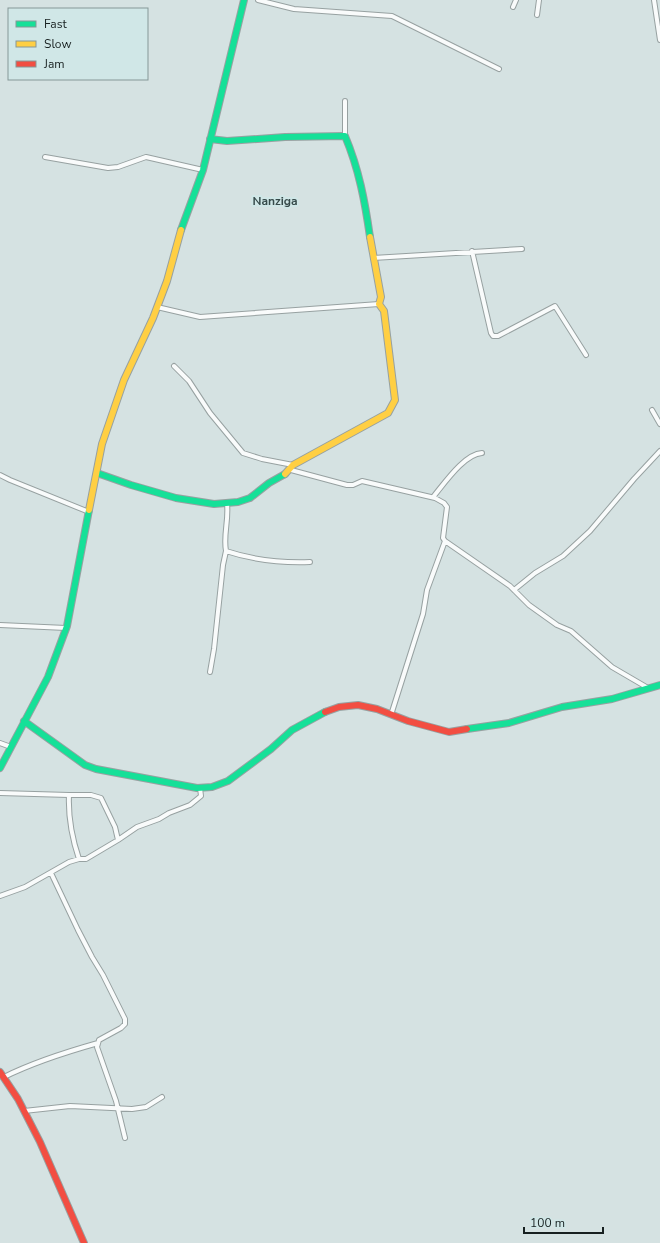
<svg xmlns="http://www.w3.org/2000/svg" width="660" height="1243" viewBox="0 0 660 1243" font-family="'Nunito Sans',sans-serif">
  <style>
    .lines { fill: none; stroke-linecap: round; stroke-linejoin: round }
    .street-casing { stroke: #97a1a1; stroke-width: 6 }
    .fast-casing { stroke: #97a1a1; stroke-width: 8 }
    .slow-casing { stroke: #97a1a1; stroke-width: 8 }
    .jam-casing { stroke: #97a1a1; stroke-width: 8 }
    .street { stroke: #f9fbfb; stroke-width: 4 }
    .fast { stroke: #16e098; stroke-width: 6 }
    .slow { stroke: #ffcf43; stroke-width: 6 }
    .jam { stroke: #f24e42; stroke-width: 6 }
    .labels { text-anchor: middle; dominant-baseline: central; stroke-width: 4; stroke-linejoin: round; paint-order: stroke }
    .quarter-label { font-size: 12px; font-weight: bold; fill: #364a4a; stroke: #d0e7e7 }
  </style>
  <rect width="100%" height="100%" fill="#d5e2e2"/>
  <g class="lines">
    <g class="street-casing">
      <path id="street" d="M 258,0 L 294,9 L 392,16 L 499,69
        M 654,0 L 660,40
        M 513,7 L 516,0
        M 537,15 L 539,0
        M 345,101 L 345,136
        M 45,157 L 108,168 L 118,167 L 146,157 L 203,170
        M 472,251 L 491,333 L 493,336 L 498,336 L 555,306 L 586,355
        M 373,258 L 522,249
        M 157,307 L 200,317 L 379,304
        M 174,366 L 189,381 L 210,413 L 243,453 L 262,459 L 293,465
        M 652,410 L 660,424
        M 291,470 L 347,485 L 353,485 L 362,481 L 435,498 L 444,503 L 447,507 L 443,538 L 445,541 L 427,590 L 423,614 L 391,715
        M 0,475 L 10,480 L 89,512
        M 433,497 C 444,484 464,454 482,453
        M 227,504 C 229,520 223,535 226,551 C 253,560 282,563 310,562
        M 445,541 L 510,586 L 529,605 L 557,625 L 571,631 L 612,667 L 648,688
        M 514,590 L 535,573 L 563,556 L 590,531 L 634,479 L 660,451
        M 0,625 L 66,628
        M 210,672 L 214,649 L 223,565 L 226,551
        M 0,743 L 11,747
        M 0,793 L 69,795 C 68,817 72,838 79,859
        M 69,795 L 91,795 L 101,798 L 115,827 L 118,840
        M 51,873 L 78,930 L 92,957 L 103,975 L 125,1019 L 125,1024 L 121,1028 L 99,1040 L 97,1047 L 116,1101 L 125,1138
        M 0,896 L 25,887 L 69,862 L 79,859 L 86,859 L 118,840 L 137,827 L 159,819 L 169,813 L 190,805 L 201,796 L 200,788
        M 4,1077 C 34,1062 66,1052 98,1043
        M 24,1111 L 70,1106 L 132,1109 L 146,1107 L 162,1097"/>
    </g>
    <g class="fast-casing">
      <path id="fast" d="M 210,139 L 227,141 L 285,137 L 345,136 C 359,169 365,202 370,237
        M 181,230 L 203,170 L 244,0
        M 97,473 L 131,485 L 176,498 L 214,504 L 238,502 L 250,498 L 269,483 L 285,474
        M 24,721 L 85,765 L 96,769 L 197,788 L 212,787 L 228,781 L 271,749 L 292,730 L 325,712
        M 467,729 L 509,723 L 562,707 L 612,699 L 660,685
        M 0,768 L 48,677 L 67,626 L 89,510"/>
    </g>
    <g class="slow-casing">
      <path id="slow" d="M 285,474 L 293,465 L 388,413 L 395,400 L 384,311 L 379,304 L 381,297 L 370,237
        M 89,510 L 102,444 L 124,380 L 153,318 L 167,281 L 181,230"/>
    </g>
    <g class="jam-casing">
      <path id="jam" d="M 325,712 L 339,707 L 358,705 L 377,709 L 408,721 L 449,732 L 467,729
        M 0,1072 L 18,1099 L 40,1142 L 84,1243"/>
    </g>
    <use href="#street" class="street"/>
    <use href="#fast" class="fast"/>
    <use href="#slow" class="slow"/>
    <use href="#jam" class="jam"/>
  </g>
  <g class="labels">
    <g class="quarter-label">
      <text x="275" y="201">Nanziga</text>
    </g>
  </g>
  <rect x="8" y="8" width="140" height="72" fill="#d0e7e7" stroke="#869797"/>
  <rect x="16" y="21" width="20" height="6" fill="#16e098" stroke="#869797"/>
  <text x="44" y="28" font-size="12" fill="#172020">Fast</text>
  <rect x="16" y="41" width="20" height="6" fill="#ffcf43" stroke="#869797"/>
  <text x="44" y="48" font-size="12" fill="#172020">Slow</text>
  <rect x="16" y="61" width="20" height="6" fill="#f24e42" stroke="#869797"/>
  <text x="44" y="68" font-size="12" fill="#172020">Jam</text>
  <path d="M524 1227v6h79v-6" fill="none" stroke="#172020" stroke-width="2"/>
  <text x="530" y="1227" font-size="12" fill="#172020" stroke="#d0e7e7" stroke-width="3" paint-order="stroke">100 m</text>
</svg>
